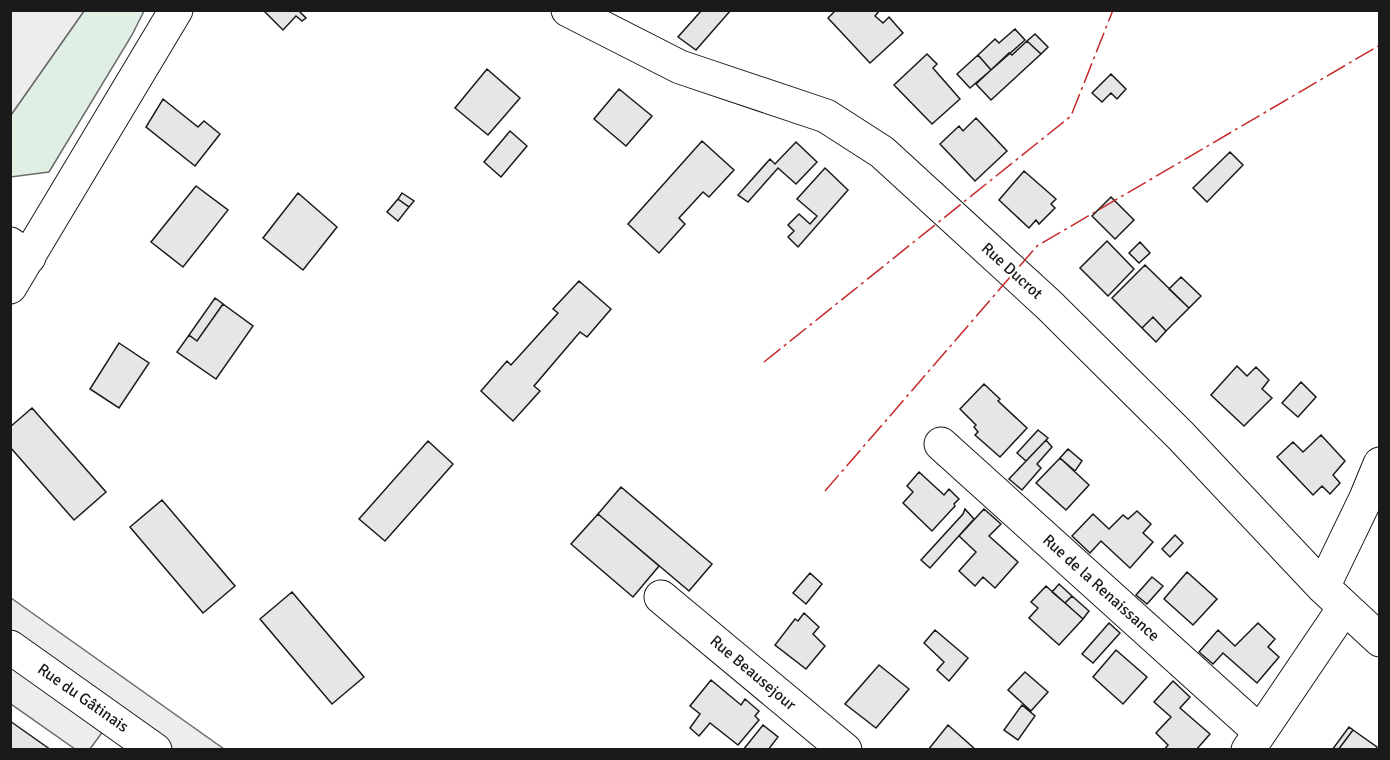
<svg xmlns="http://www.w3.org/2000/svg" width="1390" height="760" viewBox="0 0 1390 760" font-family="Signika,sans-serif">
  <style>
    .green { fill: #e0efe3; stroke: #6a6a6a; stroke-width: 1.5 }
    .parking { fill: #ededed; stroke: #6a6a6a; stroke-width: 1.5 }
    .building { fill: #e6e6e6; stroke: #1a1a1a; stroke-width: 1.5 }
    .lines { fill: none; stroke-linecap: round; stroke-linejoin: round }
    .minor-casing { stroke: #1a1a1a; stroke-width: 35 }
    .major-casing { stroke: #1a1a1a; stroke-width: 35 }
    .minor { stroke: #fff; stroke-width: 33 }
    .major { stroke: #fff; stroke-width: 33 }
    .power { stroke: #c62828; stroke-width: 1.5; stroke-dasharray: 21 4.5 3 4.5; stroke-linecap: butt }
    .labels { text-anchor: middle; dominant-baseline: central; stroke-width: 4.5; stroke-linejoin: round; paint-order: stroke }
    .street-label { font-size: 16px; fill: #1a1a1a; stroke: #fff }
  </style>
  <rect width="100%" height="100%" fill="#fff"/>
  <path class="green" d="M 84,11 L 144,11 L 132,35 L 49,172 L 11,177 L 11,115 Z"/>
  <path class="parking" d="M 11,10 L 84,11 L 11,115 L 10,11 Z
    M 11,598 L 224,749 L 155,749 L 112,719 L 90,749 L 75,749 L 11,704 Z"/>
  <path class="building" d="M 263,10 L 301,10 L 300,12 L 306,18 L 302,21 L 296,16 L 283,30 Z
    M 702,10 L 731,10 L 696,50 L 678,37 Z
    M 836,10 L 880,10 L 875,16 L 883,23 L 889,17 L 903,33 L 870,63 L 828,18 Z
    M 1015,29 L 1025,40 L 991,70 L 978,55 L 995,39 L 999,43 Z
    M 1035,34 L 1048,47 L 1041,54 L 1027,41 Z
    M 1027,41 L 1041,54 L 991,100 L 976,84 L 1009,53 L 1012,55 Z
    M 927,54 L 937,64 L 933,68 L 960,99 L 932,124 L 894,85 Z
    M 978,55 L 991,70 L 970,88 L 957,74 Z
    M 487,69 L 520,98 L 488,135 L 455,108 Z
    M 1111,74 L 1126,89 L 1117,99 L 1111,93 L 1102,102 L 1092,93 Z
    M 619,89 L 652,116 L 626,146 L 594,119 Z
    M 163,99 L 198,127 L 204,121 L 220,134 L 195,166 L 146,127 Z
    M 976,118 L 1007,151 L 975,181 L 940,144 L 959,126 L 963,131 Z
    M 510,131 L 527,146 L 501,177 L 484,162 Z
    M 702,141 L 734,170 L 709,197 L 703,192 L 679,218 L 685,224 L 659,253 L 628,224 Z
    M 796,142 L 817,162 L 796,184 L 778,168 L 748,202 L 738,195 L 770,159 L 775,164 Z
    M 1230,152 L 1243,165 L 1207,202 L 1193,188 Z
    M 825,168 L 848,190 L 798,247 L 788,237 L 794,231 L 788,225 L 799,214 L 810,224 L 817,216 L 797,199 Z
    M 1024,171 L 1056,199 L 1051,204 L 1055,208 L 1039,224 L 1036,220 L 1029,228 L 999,200 Z
    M 196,186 L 228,210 L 183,267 L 151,242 Z
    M 298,193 L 337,227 L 303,270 L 263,238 Z
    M 402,193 L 414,201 L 409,207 L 398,199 Z
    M 1111,197 L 1134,220 L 1115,239 L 1092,216 Z
    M 398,199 L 409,207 L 398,221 L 387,212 Z
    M 1107,241 L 1134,269 L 1108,296 L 1080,268 Z
    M 1140,242 L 1150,253 L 1139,263 L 1129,253 Z
    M 1145,265 L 1189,308 L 1166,331 L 1153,317 L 1142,328 L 1112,298 Z
    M 1181,277 L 1201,296 L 1189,308 L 1169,289 Z
    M 579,281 L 611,309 L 587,337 L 580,332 L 534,386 L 540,391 L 513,421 L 481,391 L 507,361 L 511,365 L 558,313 L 553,309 Z
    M 215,298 L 223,304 L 197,341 L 189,335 Z
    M 223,304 L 253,326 L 216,379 L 177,352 L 189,335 L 197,341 Z
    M 1153,317 L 1166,331 L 1156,342 L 1142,328 Z
    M 119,343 L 149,363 L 119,408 L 90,389 Z
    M 1237,366 L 1247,376 L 1256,367 L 1269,380 L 1262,389 L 1272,398 L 1244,426 L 1211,395 Z
    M 1301,382 L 1316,397 L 1298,417 L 1282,403 Z
    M 984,384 L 1000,399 L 998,401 L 1027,428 L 1000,457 L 975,435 L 978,432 L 974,427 L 976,425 L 960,409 Z
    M 32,408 L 106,492 L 74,520 L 10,447 L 10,427 Z
    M 1038,430 L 1048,438 L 1026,461 L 1017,453 Z
    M 1321,435 L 1345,461 L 1333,475 L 1340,483 L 1330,494 L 1322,486 L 1313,495 L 1277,457 L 1293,442 L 1303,452 Z
    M 1046,440 L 1052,447 L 1037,464 L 1041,468 L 1022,490 L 1009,479 Z
    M 428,441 L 453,464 L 385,541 L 359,519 Z
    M 1068,449 L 1082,461 L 1075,471 L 1060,458 Z
    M 1060,458 L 1089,485 L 1066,510 L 1036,483 Z
    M 919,472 L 944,495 L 949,489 L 959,499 L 954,504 L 955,506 L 932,531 L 903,503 L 913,492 L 907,486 Z
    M 621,487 L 712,564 L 689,591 L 598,514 Z
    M 162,500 L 235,586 L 203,613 L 130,527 Z
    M 965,509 L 974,519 L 930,568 L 921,560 L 963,514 Z
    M 984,509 L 1001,524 L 989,536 L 1018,562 L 995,588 L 983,577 L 975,586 L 959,571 L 976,552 L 959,536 Z
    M 1137,511 L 1151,524 L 1143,533 L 1153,542 L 1130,568 L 1101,541 L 1090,553 L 1072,536 L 1093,514 L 1109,529 L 1123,515 L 1128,519 Z
    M 598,514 L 659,566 L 633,597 L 571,544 Z
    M 1175,535 L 1183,543 L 1170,557 L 1162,549 Z
    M 1187,572 L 1217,599 L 1193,625 L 1164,599 Z
    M 810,573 L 822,584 L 806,604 L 793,593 Z
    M 1152,577 L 1163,586 L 1147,604 L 1136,595 Z
    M 1059,584 L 1072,596 L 1065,603 L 1052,592 Z
    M 1046,586 L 1083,619 L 1059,645 L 1029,618 L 1038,608 L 1031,602 Z
    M 292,592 L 364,677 L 332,704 L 260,619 Z
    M 1072,596 L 1089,611 L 1083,619 L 1065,603 Z
    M 804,613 L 819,627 L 813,634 L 825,646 L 806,669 L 775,645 L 795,619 L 798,621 Z
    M 1109,623 L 1120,633 L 1093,663 L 1082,654 Z
    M 1258,623 L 1275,639 L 1268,647 L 1279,657 L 1257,683 L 1223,653 L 1213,664 L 1199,652 L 1218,630 L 1235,646 Z
    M 935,630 L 968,658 L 949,681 L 937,670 L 944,662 L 924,643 Z
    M 1116,650 L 1147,677 L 1123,704 L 1093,677 Z
    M 879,665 L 909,689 L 876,728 L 845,704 Z
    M 1025,672 L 1048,692 L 1031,711 L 1008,690 Z
    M 711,680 L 741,705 L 745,699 L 759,711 L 755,716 L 759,720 L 738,745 L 710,723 L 699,736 L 690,728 L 700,714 L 690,706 Z
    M 1173,681 L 1190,697 L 1180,708 L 1210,734 L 1196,750 L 1164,750 L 1168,745 L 1156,733 L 1171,717 L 1154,702 Z
    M 1022,705 L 1035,716 L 1018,740 L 1004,730 Z
    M 10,721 L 51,750 L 10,750 Z
    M 763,725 L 778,737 L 768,750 L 743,750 Z
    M 948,725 L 976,750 L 928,750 Z
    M 1349,727 L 1353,730 L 1338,750 L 1332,750 Z
    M 1353,730 L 1377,747 L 1375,750 L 1338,750 Z"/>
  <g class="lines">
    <g class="minor-casing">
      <path id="minor" d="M 568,10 L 680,67 L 826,116 L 882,152 L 1049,305 L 1181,436 L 1323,587 L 1380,640
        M 10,244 L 29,257
        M 941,444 L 1260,732
        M 1323,587 L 1366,498 L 1380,464
        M 661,597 L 845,750
        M 10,647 L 155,750
        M 1248,750 L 1344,608"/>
    </g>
    <g class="major-casing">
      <path id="major" d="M 10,287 L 176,10"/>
    </g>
    <use href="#minor" class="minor"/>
    <use href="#major" class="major"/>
    <path class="power" d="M 764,362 L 1071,116 L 1113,10
      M 825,491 L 1037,246 L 1380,45"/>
  </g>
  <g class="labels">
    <g class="street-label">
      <text transform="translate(1012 271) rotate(42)">Rue Ducrot</text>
      <text transform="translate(1101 588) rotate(42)">Rue de la Renaissance</text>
      <text transform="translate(753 673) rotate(40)">Rue Beausejour</text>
      <text transform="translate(83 698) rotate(35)">Rue du Gâtinais</text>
    </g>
  </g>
  <rect width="1390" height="760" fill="none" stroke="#1a1a1a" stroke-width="24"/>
</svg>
